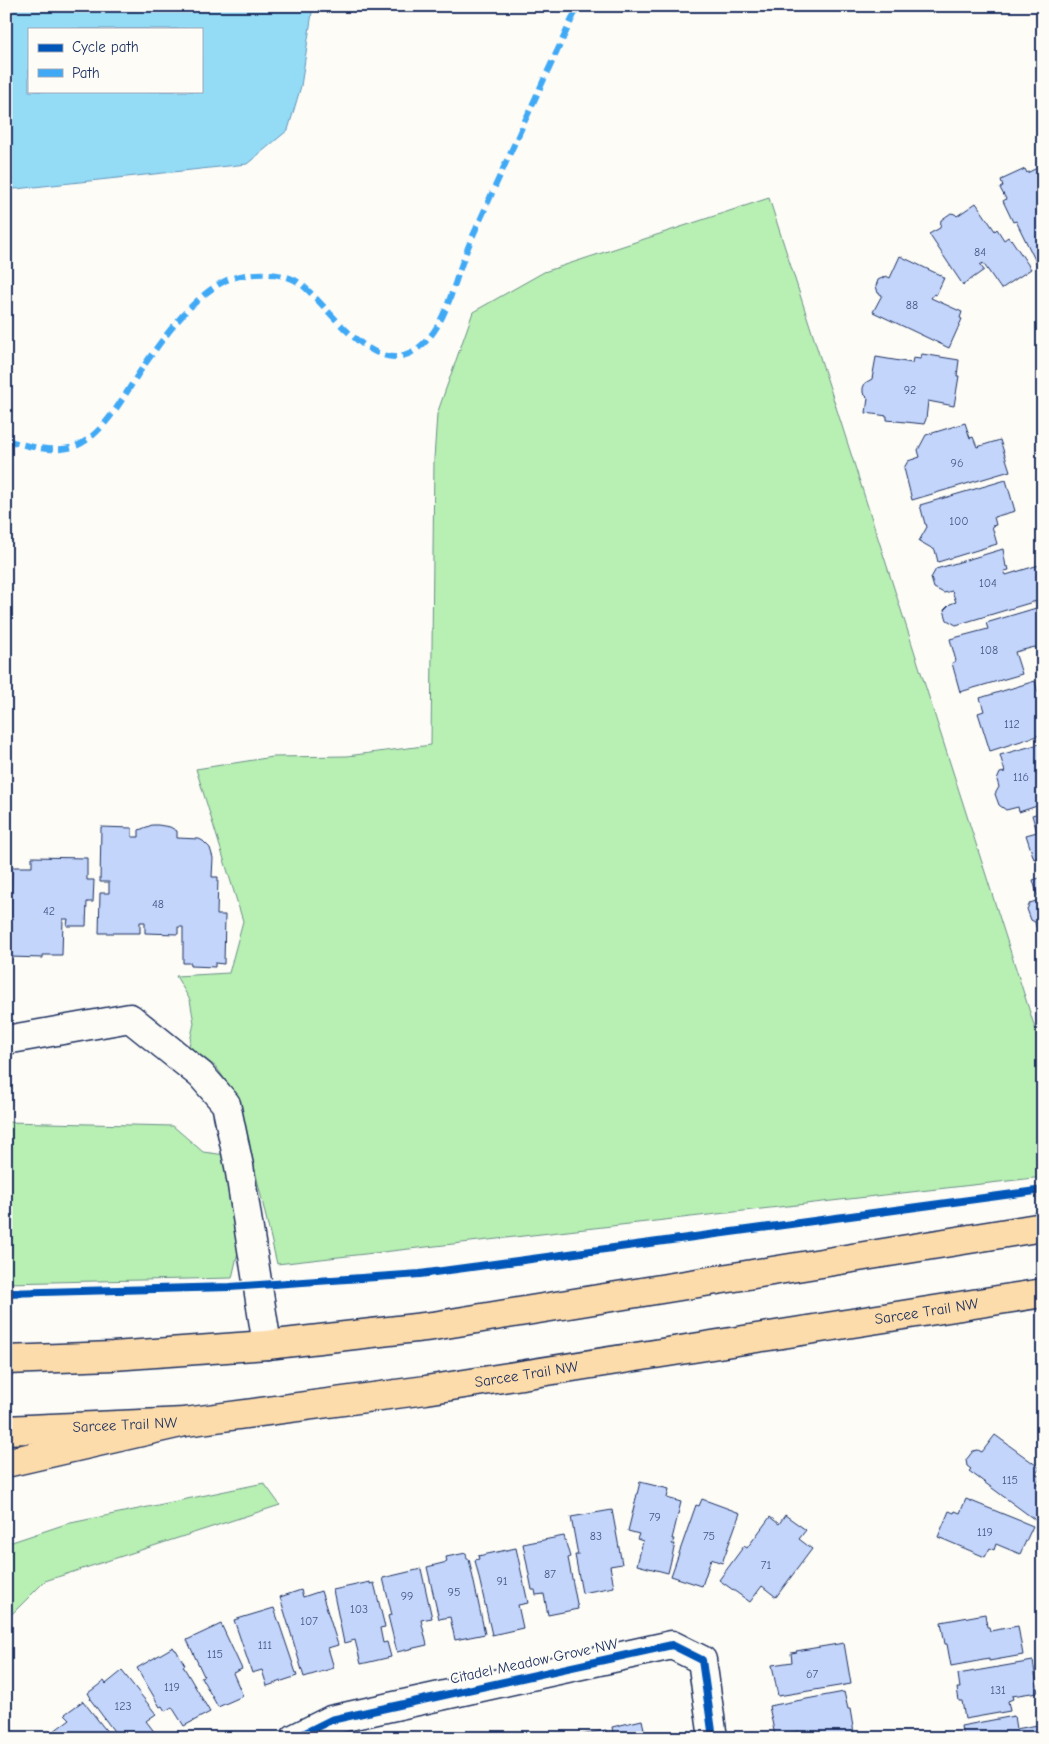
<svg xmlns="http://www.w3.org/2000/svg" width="1049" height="1744" viewBox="0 0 1049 1744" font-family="'Comic Neue',sans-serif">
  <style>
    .green { fill: #b8efb2; stroke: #6a8f88 }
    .water { fill: #94dbf6; stroke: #6496b9; fill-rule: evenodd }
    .building { fill: #c3d5fb; stroke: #1b2f5e }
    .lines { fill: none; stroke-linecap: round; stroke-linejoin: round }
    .minor-casing { stroke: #1b2f5e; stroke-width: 31 }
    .major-casing { stroke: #1b2f5e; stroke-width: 31 }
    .highway-casing { stroke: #1b2f5e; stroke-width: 31 }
    .minor { stroke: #fdfcf7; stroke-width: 28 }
    .major { stroke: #fddcac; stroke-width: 28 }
    .highway { stroke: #fddcac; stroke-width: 28 }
    .quiet { stroke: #3fa9f5; stroke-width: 6; stroke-dasharray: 12 6; stroke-linecap: butt }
    .cycleway-casing { stroke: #fdfcf7; stroke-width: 11 }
    .cycleway { stroke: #0057b8; stroke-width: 8 }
    .labels { text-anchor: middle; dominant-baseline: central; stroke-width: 4.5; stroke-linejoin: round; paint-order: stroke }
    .number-label { font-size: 12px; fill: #455885 }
    .street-label { font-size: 15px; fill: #1b2f5e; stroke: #fdfcf7 }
  </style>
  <rect width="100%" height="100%" fill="#fdfcf7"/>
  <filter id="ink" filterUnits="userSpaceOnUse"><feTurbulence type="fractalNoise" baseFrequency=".02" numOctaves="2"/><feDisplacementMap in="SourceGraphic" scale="10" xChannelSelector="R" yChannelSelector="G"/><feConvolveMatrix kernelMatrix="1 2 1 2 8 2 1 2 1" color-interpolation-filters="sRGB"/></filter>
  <g filter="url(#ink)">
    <path class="green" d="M 769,198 L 1043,1053 L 1043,1177 L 277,1264 L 238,1098 L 216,1067 L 189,1046 L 194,1023 L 190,1000 L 176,976 L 229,973 L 243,921 L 196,769 L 273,757 L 347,756 L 431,745 L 434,459 L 437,414 L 473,312 L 544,272 Z
      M 6,1122 L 173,1126 L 203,1152 L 226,1155 L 238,1252 L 232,1278 L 6,1283 Z
      M 264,1483 L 280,1505 L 45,1581 L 6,1620 L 6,1544 L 66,1524 Z"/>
    <path class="water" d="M 6,6 L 313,6 L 301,86 L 288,130 L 247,164 L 6,190 ZM 29,29 L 201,29 L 201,91 L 29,91 Z"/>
    <path class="building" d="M 1043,165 L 1043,269 L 1040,270 L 1016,221 L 1013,222 L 1003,201 L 1006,199 L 1000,188 L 1003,186 L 1001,180 L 1025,169 L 1027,173 Z
      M 976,203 L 995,231 L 997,229 L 1004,240 L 1008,237 L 1010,240 L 1011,239 L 1031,269 L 1001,289 L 983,263 L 980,265 L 984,270 L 963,285 L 929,234 L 940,228 L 941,220 L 951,213 L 955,214 L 957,216 Z
      M 900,256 L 942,276 L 942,278 L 944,278 L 936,295 L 934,294 L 931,298 L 962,312 L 960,318 L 962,319 L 949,348 L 873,312 L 882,295 L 878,293 L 876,286 L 878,280 L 886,276 L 890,278 Z
      M 922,354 L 959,360 L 957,376 L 959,376 L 954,406 L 928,401 L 926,419 L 924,424 L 887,420 L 887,416 L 866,413 L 868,398 L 863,393 L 863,388 L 865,383 L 872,379 L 876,357 L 912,363 L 913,358 L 920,359 Z
      M 965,423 L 970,438 L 973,437 L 977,447 L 1000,440 L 1010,471 L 912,500 L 904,468 L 908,461 L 920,457 L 918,450 L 926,435 Z
      M 1006,480 L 1015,511 L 994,517 L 996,525 L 992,526 L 997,544 L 938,562 L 935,550 L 919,541 L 927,527 L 926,524 L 925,524 L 920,505 Z
      M 1003,549 L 1006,567 L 1008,566 L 1009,570 L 1004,571 L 1006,575 L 1039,565 L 1043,577 L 1043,599 L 956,625 L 947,620 L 944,610 L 950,604 L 956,602 L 952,591 L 944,593 L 934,588 L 931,578 L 936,569 Z
      M 1043,606 L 1043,648 L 1038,651 L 1035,647 L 1015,652 L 1022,674 L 960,692 L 952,663 L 956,661 L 950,639 L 988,629 L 986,623 Z
      M 1035,681 L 1038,693 L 1043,691 L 1043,734 L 990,751 L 978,713 L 984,711 L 980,698 Z
      M 1043,743 L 1043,804 L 1019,812 L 1018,807 L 1006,810 L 999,805 L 995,794 L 999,787 L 997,780 L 1000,773 L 1005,772 L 1000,755 Z
      M 1043,812 L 1043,856 L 1034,859 L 1026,835 L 1037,832 L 1032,815 Z
      M 152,825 L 158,825 L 170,827 L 177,831 L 177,838 L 199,839 L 203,841 L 210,848 L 213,858 L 212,877 L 218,877 L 217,915 L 225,915 L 224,964 L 215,963 L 215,967 L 191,966 L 191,963 L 183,963 L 183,927 L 178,927 L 178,934 L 145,933 L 145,922 L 140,922 L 140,933 L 99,933 L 100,893 L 109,893 L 109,882 L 100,882 L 101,827 L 132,828 L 132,837 L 139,837 L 139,830 Z
      M 32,857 L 87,858 L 87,880 L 94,880 L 93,902 L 87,902 L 86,926 L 67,926 L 68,919 L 63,919 L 62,955 L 43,955 L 43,958 L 10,957 L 12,867 L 32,867 Z
      M 1043,877 L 1043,925 L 1036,927 L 1035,922 L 1031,920 L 1027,909 L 1030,903 L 1039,900 L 1033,880 Z
      M 995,1435 L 1040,1468 L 1036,1474 L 1041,1477 L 1036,1483 L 1043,1488 L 1043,1516 L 1038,1522 L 969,1471 L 971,1469 L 967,1466 L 966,1460 L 973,1451 L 978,1450 L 982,1452 Z
      M 640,1482 L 669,1489 L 667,1498 L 681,1502 L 672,1539 L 674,1539 L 672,1544 L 675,1544 L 668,1573 L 637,1565 L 643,1541 L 637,1539 L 639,1534 L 628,1531 Z
      M 702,1499 L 740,1513 L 722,1563 L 711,1559 L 702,1586 L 671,1576 L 696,1505 L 699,1506 Z
      M 966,1499 L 1033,1526 L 1020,1554 L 996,1544 L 994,1550 L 990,1548 L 985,1557 L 938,1537 L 949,1511 L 954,1513 L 955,1511 L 960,1513 Z
      M 612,1510 L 622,1564 L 610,1566 L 614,1587 L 582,1593 L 575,1555 L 578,1555 L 571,1517 Z
      M 785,1515 L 806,1530 L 799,1539 L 812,1549 L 776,1597 L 762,1586 L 750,1602 L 719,1580 L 744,1546 L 747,1548 L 770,1517 L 779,1524 Z
      M 564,1536 L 570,1557 L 568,1558 L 578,1609 L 548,1615 L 544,1594 L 536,1595 L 535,1590 L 532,1590 L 523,1544 Z
      M 516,1548 L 528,1603 L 518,1605 L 523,1628 L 492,1635 L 475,1560 L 479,1559 L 478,1556 Z
      M 466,1553 L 467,1559 L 469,1559 L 485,1634 L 455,1640 L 450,1617 L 439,1619 L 427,1567 L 447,1562 L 446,1557 Z
      M 421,1569 L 432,1618 L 421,1620 L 427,1645 L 397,1652 L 388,1616 L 392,1615 L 383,1578 Z
      M 370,1582 L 370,1584 L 374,1583 L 385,1627 L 380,1628 L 383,1643 L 387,1642 L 391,1657 L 361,1664 L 355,1640 L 344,1643 L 333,1590 Z
      M 301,1590 L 303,1597 L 321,1591 L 338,1645 L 328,1648 L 334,1668 L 304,1677 L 280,1597 Z
      M 274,1608 L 297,1676 L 267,1686 L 262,1670 L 252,1673 L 234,1620 Z
      M 985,1614 L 987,1627 L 989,1627 L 990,1631 L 1018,1626 L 1023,1655 L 989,1661 L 989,1659 L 951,1666 L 947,1644 L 945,1644 L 941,1622 Z
      M 221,1624 L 242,1669 L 233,1673 L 243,1696 L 218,1707 L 201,1677 L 204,1676 L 187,1640 Z
      M 844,1643 L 851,1684 L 778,1696 L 772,1665 L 792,1662 L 791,1653 L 797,1652 L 796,1651 Z
      M 173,1647 L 175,1650 L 176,1650 L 185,1665 L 183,1666 L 210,1712 L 184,1726 L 172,1707 L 165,1711 L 162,1706 L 160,1707 L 137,1668 Z
      M 1033,1661 L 1038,1692 L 1012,1696 L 1013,1699 L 1008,1701 L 1010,1711 L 965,1719 L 962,1701 L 959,1701 L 957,1688 L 960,1688 L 958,1674 Z
      M 122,1671 L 156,1714 L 146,1721 L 159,1738 L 119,1738 L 90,1699 L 91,1698 L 88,1693 L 104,1681 L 106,1684 Z
      M 844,1692 L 848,1709 L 850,1709 L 854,1733 L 828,1738 L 800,1738 L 799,1731 L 775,1736 L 769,1706 Z
      M 83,1701 L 112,1738 L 59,1738 L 54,1731 L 70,1719 L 65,1714 Z
      M 1014,1716 L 1016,1729 L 1043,1724 L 1043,1738 L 963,1738 L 961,1726 Z
      M 642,1720 L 646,1738 L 614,1738 L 612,1727 Z
      M 606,1730 L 608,1738 L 577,1738 L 576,1736 Z"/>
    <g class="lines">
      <g class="minor-casing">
        <path id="minor" d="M 6,1040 L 130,1018 L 201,1075 L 226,1104 L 239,1166 L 267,1345
          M 295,1738 L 331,1720 L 672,1645 L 702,1660 L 713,1738"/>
      </g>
      <g class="major-casing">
        <g id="major">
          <path d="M 6,1360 L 113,1356 L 267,1345 L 433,1326 L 1043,1227"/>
          <path id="s1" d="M 6,1430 L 185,1422 L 426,1390 L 1043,1293"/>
        </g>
      </g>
      <g class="highway-casing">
        <path id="highway" d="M 6,1463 L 185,1422"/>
      </g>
      <use href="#minor" class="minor"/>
      <use href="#major" class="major"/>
      <use href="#highway" class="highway"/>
      <path class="quiet" d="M 6,440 C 27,446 51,453 73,447 C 104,437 125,393 143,367 C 163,338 192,298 223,282 C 241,272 280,270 298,282 C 328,303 373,382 417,349 C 445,329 452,288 464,258 C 471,238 481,219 489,200 C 518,135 548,71 578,6"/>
      <g class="cycleway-casing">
        <path id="cycleway" d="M 6,1293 L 230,1287 L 420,1274 L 1043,1190
          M 295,1738 L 331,1720 L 672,1645 L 702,1660 L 713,1738"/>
      </g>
      <use href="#cycleway" class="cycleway"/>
    </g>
  </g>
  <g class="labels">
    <g class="number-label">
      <text x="980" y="252">84</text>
      <text x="912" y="305">88</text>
      <text x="910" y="390">92</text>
      <text x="957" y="463">96</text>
      <text x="959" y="521">100</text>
      <text x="988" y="583">104</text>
      <text x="989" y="650">108</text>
      <text x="1012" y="724">112</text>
      <text x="1021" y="777">116</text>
      <text x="158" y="904">48</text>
      <text x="49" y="911">42</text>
      <text x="1010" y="1480">115</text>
      <text x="655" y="1517">79</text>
      <text x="985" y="1532">119</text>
      <text x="596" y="1536">83</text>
      <text x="709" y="1536">75</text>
      <text x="766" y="1565">71</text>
      <text x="550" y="1574">87</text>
      <text x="502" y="1581">91</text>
      <text x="454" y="1592">95</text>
      <text x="407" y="1596">99</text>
      <text x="359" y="1609">103</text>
      <text x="309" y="1621">107</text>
      <text x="265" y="1645">111</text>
      <text x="215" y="1654">115</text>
      <text x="812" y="1674">67</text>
      <text x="172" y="1687">119</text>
      <text x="998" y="1690">131</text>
      <text x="123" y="1706">123</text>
    </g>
    <g class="street-label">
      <text stroke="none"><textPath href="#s1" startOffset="929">Sarcee Trail NW</textPath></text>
      <text stroke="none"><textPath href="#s1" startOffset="524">Sarcee Trail NW</textPath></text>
      <text stroke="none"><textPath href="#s1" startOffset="119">Sarcee Trail NW</textPath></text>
      <text transform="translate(534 1661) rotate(-12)">Citadel Meadow Grove NW</text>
    </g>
  </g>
  <rect width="1049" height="1744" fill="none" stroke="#fdfcf7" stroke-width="25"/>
  <rect x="12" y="12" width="1024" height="1719" fill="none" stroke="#1b2f5e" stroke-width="2" filter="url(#ink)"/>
  <rect x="28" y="28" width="175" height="65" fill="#fdfcf7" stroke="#a3aaba"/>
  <rect x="38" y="44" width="25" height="8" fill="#0057b8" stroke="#a3aaba"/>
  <text x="72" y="52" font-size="15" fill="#1b2f5e">Cycle path</text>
  <rect x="38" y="69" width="25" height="8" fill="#3fa9f5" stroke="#a3aaba"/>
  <text x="72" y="78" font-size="15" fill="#1b2f5e">Path</text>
</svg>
